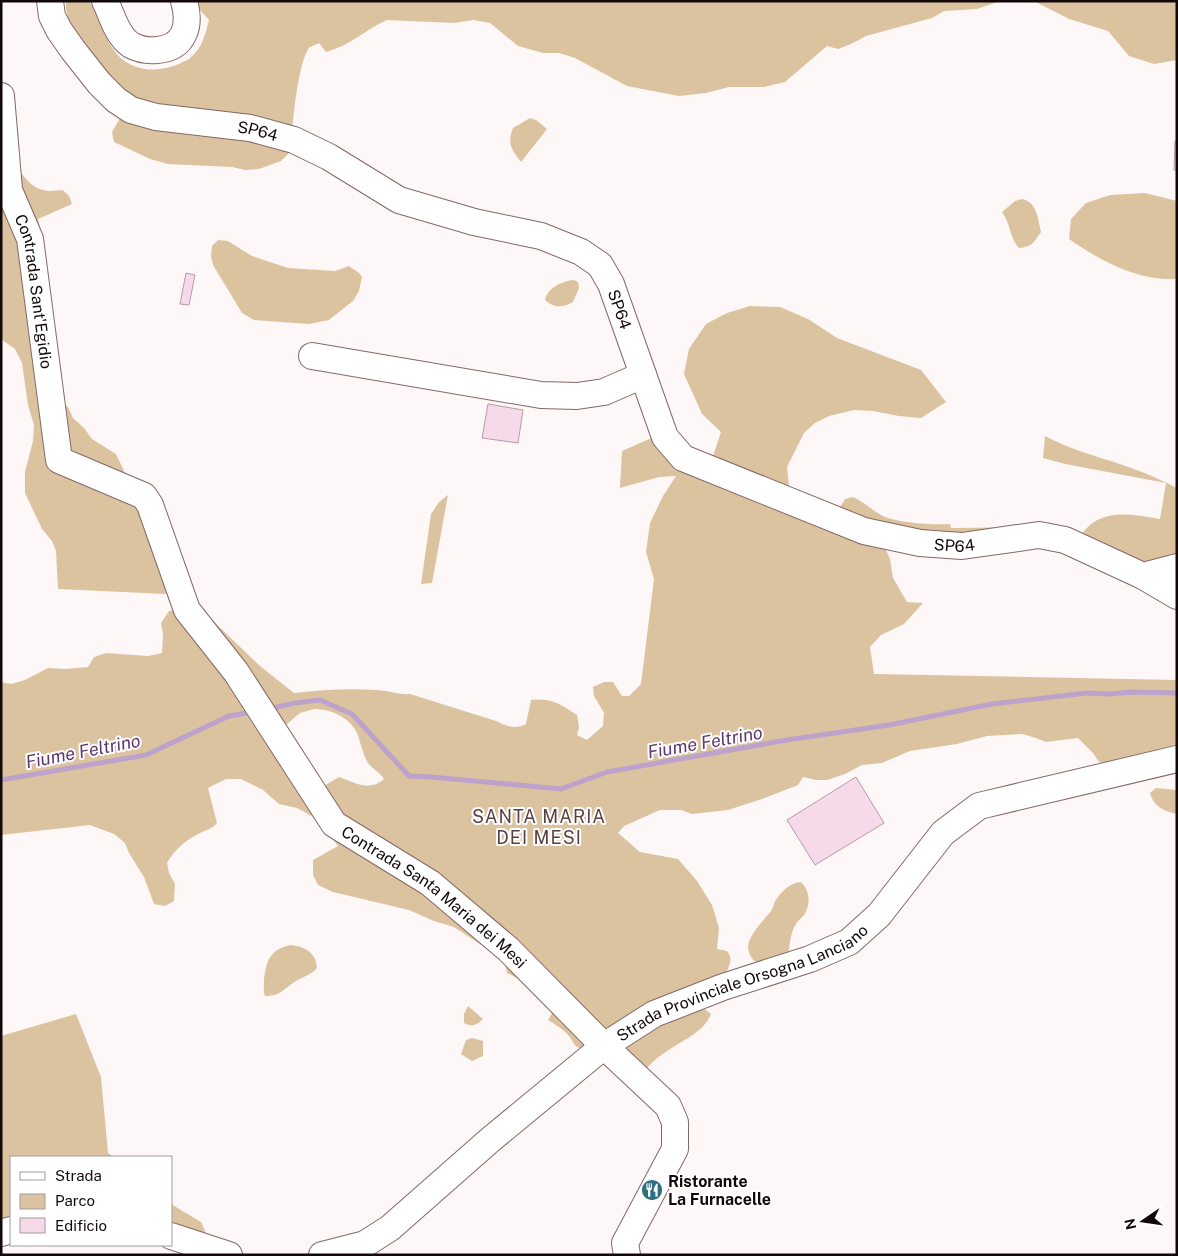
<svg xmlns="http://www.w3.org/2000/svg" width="1178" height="1256" viewBox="0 0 1178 1256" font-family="'Public Sans',sans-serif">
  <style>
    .green { fill: #dbc39f; fill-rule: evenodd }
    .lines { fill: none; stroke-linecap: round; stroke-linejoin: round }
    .stream { stroke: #bda2cb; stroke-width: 5 }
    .building { fill: #f7dae9; stroke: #b69aa9 }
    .minor-casing { stroke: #846767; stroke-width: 28 }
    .minor { stroke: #fff; stroke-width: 26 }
    .labels { text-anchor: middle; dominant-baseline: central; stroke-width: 4; stroke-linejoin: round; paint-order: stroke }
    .street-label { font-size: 16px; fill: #120809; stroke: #fff }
    .poi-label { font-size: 16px; font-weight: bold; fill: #120809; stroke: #fff; text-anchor: start }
    .water-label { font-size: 18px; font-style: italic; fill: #5c386d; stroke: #fff }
    .neighbourhood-label { font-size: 18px; letter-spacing: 1px; fill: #5a3f40; stroke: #fff }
  </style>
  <rect width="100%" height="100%" fill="#fef7f7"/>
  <path class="green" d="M 66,1 L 89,1 C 100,16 102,34 113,49 C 128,72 158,74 181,63 C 184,61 189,60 191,57 C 202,49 206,32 209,20 L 192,1 L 1000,1 L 977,9 L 944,11 L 932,18 L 866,36 L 851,44 L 838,49 L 827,46 L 785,82 L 764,87 L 729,87 L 706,93 L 679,96 L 627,86 L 575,58 L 559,53 L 543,53 L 518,46 L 490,23 L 473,20 L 454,23 L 387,20 C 364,30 352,45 326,52 L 319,43 C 316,45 311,46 309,48 C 299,60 293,117 292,133 L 126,99 C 109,78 62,28 66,1 Z
    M 1034,1 L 1177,1 L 1177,60 L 1154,64 L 1129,56 L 1108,31 L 1069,19 Z
    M 120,118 L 245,138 L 292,150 L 281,161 L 259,169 L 245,170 L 232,167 L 168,164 L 150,159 L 114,142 L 112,132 Z
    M 530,118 L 536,120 L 547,129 L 521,162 C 511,149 507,143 513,128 Z
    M 12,161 C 21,171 29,187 43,190 C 49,192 57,190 63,190 L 69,196 L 72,204 L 38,219 L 44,244 L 45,277 L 60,401 L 68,407 L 73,418 L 84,428 L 92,439 L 116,454 L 125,473 L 123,481 L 173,578 L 166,594 L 58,589 L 56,551 L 52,541 L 42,529 L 25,493 L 25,472 L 33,441 L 34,425 L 28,405 L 22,363 L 15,349 L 1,339 L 1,162 Z
    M 1145,193 L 1177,201 L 1177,279 C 1137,281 1101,261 1069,239 L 1071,219 L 1086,203 L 1110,195 Z
    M 1022,199 C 1037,202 1038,219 1041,232 C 1034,242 1032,247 1019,248 C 1009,237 1011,224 1002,212 L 1015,201 Z
    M 218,240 L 228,241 L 252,256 L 288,268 L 335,271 L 349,266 L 359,273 L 362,277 L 359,291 L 353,301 L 329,320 L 309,324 L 254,320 L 242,313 L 213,265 L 211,256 L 212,246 Z
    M 574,280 L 578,282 L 579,288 L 573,302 C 563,308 553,308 545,300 C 548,287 563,281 574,280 Z
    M 750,306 L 780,307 L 808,319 L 837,338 L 921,370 L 946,402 L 921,418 L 899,416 L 873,411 L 854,410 L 829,416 L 815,423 L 804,433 L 787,467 L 790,494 L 711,462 L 721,432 L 702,414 L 684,374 L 689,349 L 706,324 L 727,313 Z
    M 656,436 L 880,537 L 890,559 L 893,578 L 907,602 L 923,603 L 904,624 L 881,635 L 870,647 L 874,674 L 1177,680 L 1177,746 L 1108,764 L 1099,762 L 1093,753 L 1078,738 L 1046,742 L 1036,738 L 1022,734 L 987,736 L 957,744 L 910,751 L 882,763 L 862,765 L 845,774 L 827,780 L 816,780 L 803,777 L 798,785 L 762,799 L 728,810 L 692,814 L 681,810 L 660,810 L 624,826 L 618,833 L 640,852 L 678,859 L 697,881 L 712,905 L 719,928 L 717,949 L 727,951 C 733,959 730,964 726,973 L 590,1050 C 569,1048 577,1042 565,1032 C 560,1027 554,1024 548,1020 L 556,1006 L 528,979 L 517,978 L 507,973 L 504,960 L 454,927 L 434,921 L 409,910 L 333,892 L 318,885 L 313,875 L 313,860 L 338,846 L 317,819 L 297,808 L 279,804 L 263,790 L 241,779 L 226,779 L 208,788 L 217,823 C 212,829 206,830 200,833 C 185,841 175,849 167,863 L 169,873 L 175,884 L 174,901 L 165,906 L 154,904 L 144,877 L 129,853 L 125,843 L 114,834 L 90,825 L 1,835 L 1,682 L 11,684 L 25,680 L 48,668 L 65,669 L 88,667 L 94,657 L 106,653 L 148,656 L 162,653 L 163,635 L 161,623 L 169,611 L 183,608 L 210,618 L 260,666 L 294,693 C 321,690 348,688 376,690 C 387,690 398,695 410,694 L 496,721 C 507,726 515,730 526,724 L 531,700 C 551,698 560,704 577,715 L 579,727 L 577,735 L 587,740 L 603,726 L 604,713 L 594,696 L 593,687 L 604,682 L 613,682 L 622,696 L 629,696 L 641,684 L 654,579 L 646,552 L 650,523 L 663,496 L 676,476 L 659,477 L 620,488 L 622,451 ZM 314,709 C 331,709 349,717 357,733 C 361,743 362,753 368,763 C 372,769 380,772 384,779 C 369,792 356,783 339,777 L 319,789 L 280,730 L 300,713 Z
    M 1045,436 C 1073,451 1104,458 1134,469 C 1148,474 1163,481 1177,488 L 1177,562 L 1142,571 L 1081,536 C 1098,507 1133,514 1160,519 L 1166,483 L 1065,464 L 1043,458 Z
    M 448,495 L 432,583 L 421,584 L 431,514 L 439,502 Z
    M 853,497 C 864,502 873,511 883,516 C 898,523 933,525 950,524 L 951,528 L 1035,527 L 923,544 L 838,510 L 845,499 Z
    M 1156,788 L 1177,790 L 1177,814 C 1164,811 1154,807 1150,793 Z
    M 801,882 C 810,891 811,904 804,915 C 802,918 798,920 796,924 C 791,932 790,941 789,951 C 779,957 767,963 754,961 C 751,957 748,952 748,947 C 749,934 764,920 771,911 C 774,906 774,901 778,897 C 784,889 791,883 801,882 Z
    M 291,945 C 306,947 316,953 317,968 C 310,976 301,977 293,983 C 281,991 280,996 265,996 C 263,991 264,986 264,980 C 266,960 271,949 291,945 Z
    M 696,1002 L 711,1014 C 703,1034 680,1041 663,1054 C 656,1058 651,1064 645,1070 L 617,1045 Z
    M 468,1006 L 483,1019 C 478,1024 472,1028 464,1023 L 464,1014 Z
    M 76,1014 L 101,1077 L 108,1153 L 114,1157 L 11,1157 L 11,1221 L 1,1224 L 1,1036 Z
    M 472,1038 L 483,1041 L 483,1056 L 472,1061 L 461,1054 L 466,1040 Z
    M 171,1204 L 201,1222 L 210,1242 L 171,1227 Z"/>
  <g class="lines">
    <path class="stream" d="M 269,709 L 295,703 L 320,700 L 352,714 L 409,776 L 431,777 L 561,789 L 607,772 L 787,740 L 889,725 L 992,704 L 1087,693 L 1109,694 L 1133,692 L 1177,693
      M 1,780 L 146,755 L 229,716 L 252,712"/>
  </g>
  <path class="building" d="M 1175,141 L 1177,141 L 1177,170 L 1174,170 Z
    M 186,273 L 195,275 L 189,305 L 180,304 Z
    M 488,404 L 523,410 L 518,443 L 482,438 Z
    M 856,777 L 884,823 L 815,865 L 787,820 Z"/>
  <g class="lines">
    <g class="minor-casing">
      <g id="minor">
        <path id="s1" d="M 50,1 L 52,16 L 59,30 L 73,50 L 99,83 L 116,100 L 131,110 L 156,117 L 250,128 L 294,140 L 329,157 L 399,200 L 474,222 L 541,236 L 581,252 L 600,265 L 611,284 L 665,437 L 683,458 L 864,531 L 920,543 L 962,546 L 1039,535 L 1065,540 L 1143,576 L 1177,596"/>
        <path d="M 105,1 C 112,15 117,36 131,45 C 140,50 147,51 157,50 C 185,48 191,25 184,1"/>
        <path id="s2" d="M 1,96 L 9,190 L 30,239 L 59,460 L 144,496 L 150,505 L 187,610 L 236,672 L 334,824 L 430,883 L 508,949 L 604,1046 L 668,1106 L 675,1122 L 675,1149 L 625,1243 L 627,1255"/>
        <path d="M 312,356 L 541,395 L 577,396 L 604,392 L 643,375"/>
        <path d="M 1143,576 L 1177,567"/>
        <path d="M 1,1233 L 11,1230"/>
        <path d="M 171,1236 L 229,1255"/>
        <path id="s3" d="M 322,1255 L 365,1244 L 390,1228 L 490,1140 L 604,1046 L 654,1014 L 723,987 L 810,959 L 849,942 L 879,915 L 943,833 L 979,806 L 1177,759"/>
      </g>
    </g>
    <use href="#minor" class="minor"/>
  </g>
  <defs>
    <g id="restaurant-disc" transform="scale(1.125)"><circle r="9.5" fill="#2e6f82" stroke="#fff"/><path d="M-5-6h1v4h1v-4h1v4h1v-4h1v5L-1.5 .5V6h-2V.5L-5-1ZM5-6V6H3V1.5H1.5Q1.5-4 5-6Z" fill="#fff"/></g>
  </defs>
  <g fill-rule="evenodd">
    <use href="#restaurant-disc" x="652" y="1190"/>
  </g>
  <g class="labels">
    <g class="street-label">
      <text stroke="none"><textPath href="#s1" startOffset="268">SP64</textPath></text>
      <text stroke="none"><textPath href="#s2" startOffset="200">Contrada Sant'Egidio</textPath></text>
      <text stroke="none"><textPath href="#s1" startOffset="688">SP64</textPath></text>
      <text stroke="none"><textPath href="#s1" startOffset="1138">SP64</textPath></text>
      <text stroke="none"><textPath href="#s2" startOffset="969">Contrada Santa Maria dei Mesi</textPath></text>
      <text stroke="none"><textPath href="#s3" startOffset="508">Strada Provinciale Orsogna Lanciano</textPath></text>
    </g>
    <g class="poi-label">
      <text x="668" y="1181">Ristorante<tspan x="668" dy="18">La Furnacelle</tspan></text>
    </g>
    <g class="water-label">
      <text transform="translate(705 742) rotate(-10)">Fiume Feltrino</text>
      <text transform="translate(83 751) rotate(-11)">Fiume Feltrino</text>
    </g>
    <g class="neighbourhood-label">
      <text x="539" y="816">SANTA MARIA<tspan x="539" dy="21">DEI MESI</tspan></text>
    </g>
  </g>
  <rect width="1178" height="1256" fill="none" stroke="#120809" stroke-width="5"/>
  <rect x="10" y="1156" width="162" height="90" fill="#ffffff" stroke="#a09c9d"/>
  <rect x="20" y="1172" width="25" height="8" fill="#ffffff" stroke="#a09c9d"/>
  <text x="55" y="1181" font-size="15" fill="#120809">Strada</text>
  <rect x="20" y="1194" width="25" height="15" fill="#dbc39f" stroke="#a09c9d"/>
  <text x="55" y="1206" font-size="15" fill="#120809">Parco</text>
  <rect x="20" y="1218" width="25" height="15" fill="#f7dae9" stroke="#a09c9d"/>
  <text x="55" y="1231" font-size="15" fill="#120809">Edificio</text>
  <g transform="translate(1143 1221) rotate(257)" stroke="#ffffff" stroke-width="4" paint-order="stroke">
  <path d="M0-4L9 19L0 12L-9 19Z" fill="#120809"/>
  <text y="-8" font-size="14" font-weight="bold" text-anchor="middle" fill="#120809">N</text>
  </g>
</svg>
